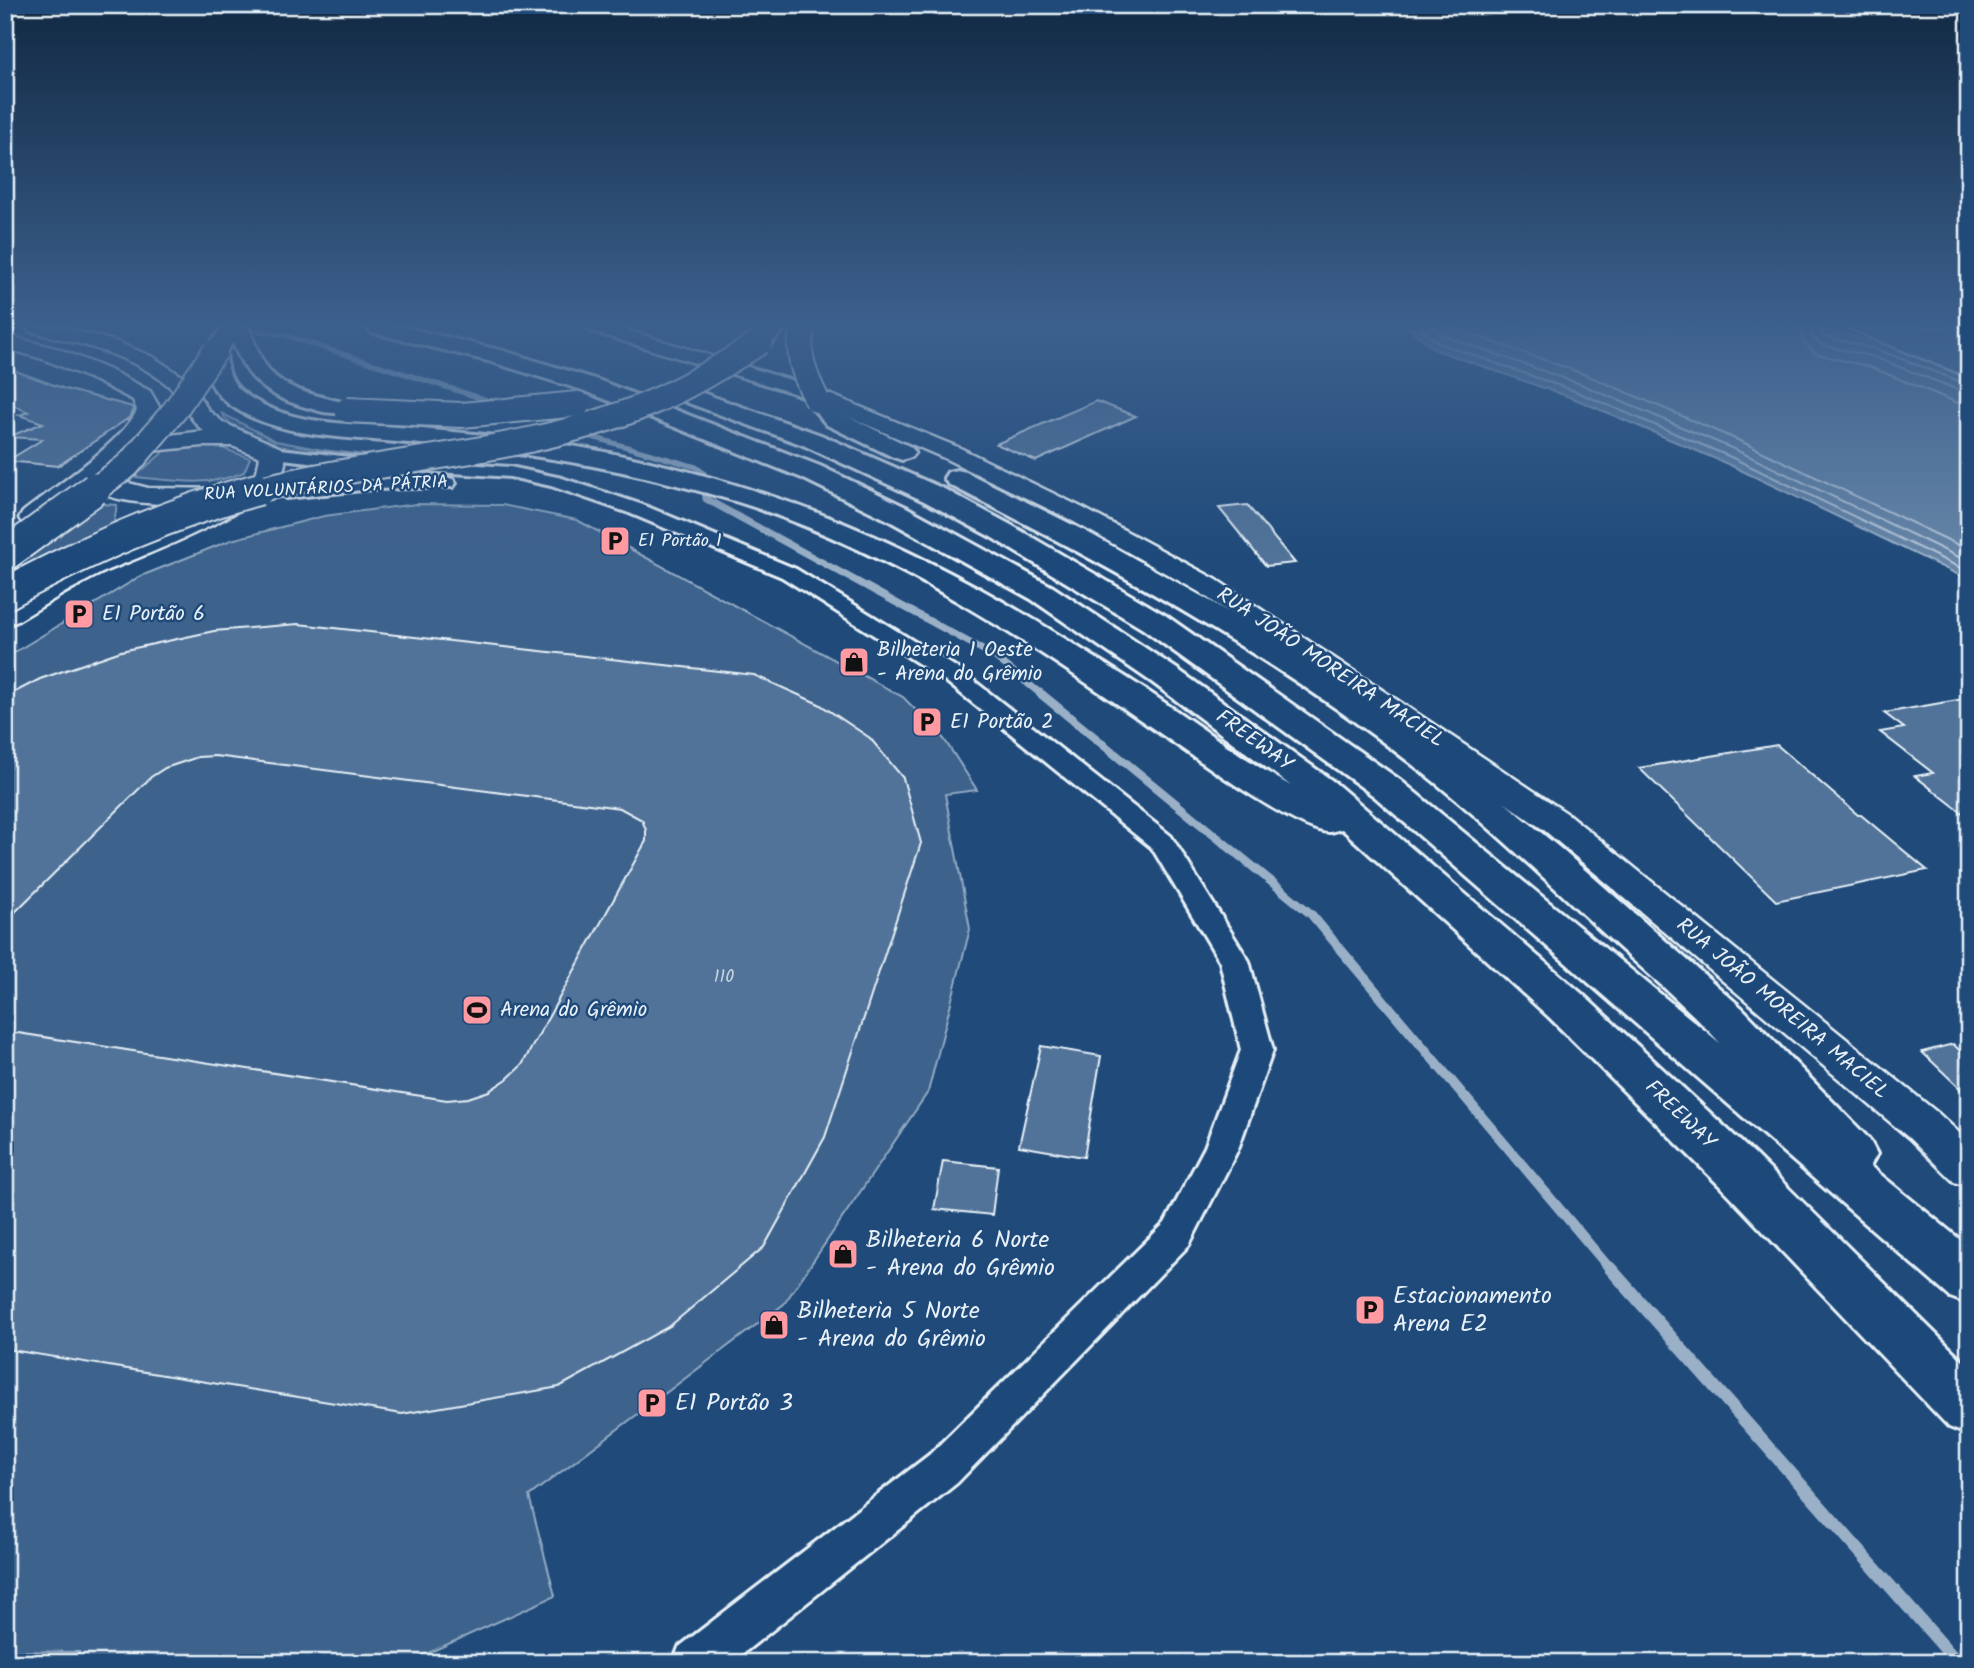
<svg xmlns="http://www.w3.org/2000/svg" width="1974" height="1668" viewBox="0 0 1974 1668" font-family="Kalam,sans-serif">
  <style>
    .green { fill: #3c628c; stroke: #92aac2; stroke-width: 2 }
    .water { fill: #6685a7; stroke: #9ab0c7; stroke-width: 2 }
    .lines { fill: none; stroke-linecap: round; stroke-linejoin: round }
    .shore { stroke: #b4c6d8; stroke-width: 2 }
    .stream-far4 { stroke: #9ab0c7; stroke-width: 5 }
    .stream-far3 { stroke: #9ab0c7; stroke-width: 7 }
    .stream-far2 { stroke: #9ab0c7; stroke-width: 9 }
    .stream-far1 { stroke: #9ab0c7; stroke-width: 10 }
    .stream { stroke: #9ab0c7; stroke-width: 13 }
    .building { fill: #517399; stroke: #e8f1f8; stroke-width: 2 }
    .minor-casing { stroke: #e8f1f8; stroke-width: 6 }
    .tertiary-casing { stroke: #e8f1f8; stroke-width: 5 }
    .secondary-casing { stroke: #e8f1f8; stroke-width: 5 }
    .motorway-casing { stroke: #e8f1f8; stroke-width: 6 }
    .minor { fill: #1f4a7a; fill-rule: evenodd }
    .tertiary { fill: #1f4a7a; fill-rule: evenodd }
    .secondary { fill: #1f4a7a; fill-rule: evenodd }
    .motorway { fill: #1f4a7a; fill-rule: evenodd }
    .motorway-bridge-far1-casing { stroke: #e8f1f8; stroke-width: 28; stroke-linecap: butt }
    .motorway-bridge-casing { stroke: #e8f1f8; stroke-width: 35; stroke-linecap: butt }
    .motorway-bridge-far1 { stroke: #1f4a7a; stroke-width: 24 }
    .motorway-bridge { stroke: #1f4a7a; stroke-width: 31 }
    .labels { text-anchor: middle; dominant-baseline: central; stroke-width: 5; stroke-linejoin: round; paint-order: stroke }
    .far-street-label { font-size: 18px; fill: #e8f1f8; stroke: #1f4a7a }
    .far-poi-label { font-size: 18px; fill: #e8f1f8; stroke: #1f4a7a; text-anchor: start }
    .number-label { font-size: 18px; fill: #c2d2e0 }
    .poi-label { font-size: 21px; fill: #e8f1f8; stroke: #1f4a7a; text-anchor: start }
    .street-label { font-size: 21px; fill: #e8f1f8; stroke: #1f4a7a }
    .near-poi-label { font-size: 24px; fill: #e8f1f8; stroke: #1f4a7a; text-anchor: start }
  </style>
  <rect width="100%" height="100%" fill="#1f4a7a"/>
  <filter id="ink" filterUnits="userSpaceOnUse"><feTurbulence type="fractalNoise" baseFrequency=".0143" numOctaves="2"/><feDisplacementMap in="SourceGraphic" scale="14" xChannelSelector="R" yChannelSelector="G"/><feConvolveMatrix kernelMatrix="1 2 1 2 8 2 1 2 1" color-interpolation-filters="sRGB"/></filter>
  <g filter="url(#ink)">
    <path class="green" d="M 221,413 L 276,441 L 323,450 L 374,456 C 327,454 251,455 221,413 Z
      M 216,446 L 250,458 L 244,472 C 209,488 171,480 134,477 L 166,450 Z
      M 88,503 L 117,505 L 112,535 L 5,593 L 5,565 Z
      M 416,504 L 502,505 L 577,520 L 903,697 L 944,739 L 977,790 L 945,794 L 970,929 L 928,1092 L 784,1304 L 529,1496 L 555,1596 L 406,1663 L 76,1663 L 79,1652 L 5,1651 L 5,658 L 141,576 L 231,540 L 324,516 Z"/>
    <path class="water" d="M 1407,327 L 1813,327 L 1878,342 L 1969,379 L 1969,580 L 1730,465 L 1575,399 L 1436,350 Z"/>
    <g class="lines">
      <path class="shore" d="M 1418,327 L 1439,343 L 1577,392 L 1733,458 L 1969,572
        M 1433,327 L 1444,336 L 1580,384 L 1736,450 L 1969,562
        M 1450,327 L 1584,374 L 1740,441 L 1969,550
        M 1801,327 L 1804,342 L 1816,354 L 1870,367 L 1958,403 L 1969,404
        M 1811,327 L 1813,337 L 1822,345 L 1874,357 L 1969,394
        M 1820,327 L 1825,337 L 1876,349 L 1969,385"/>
      <path class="stream-far4" d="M 232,327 L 284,335 L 496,403
        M 582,434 L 696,467 L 704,473 L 705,491"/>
      <path class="stream-far3" d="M 705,489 L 706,499 L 994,656 L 1042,695"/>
      <path class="stream-far2" d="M 1040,693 L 1311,914 L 1341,950"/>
      <path class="stream-far1" d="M 1340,949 L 1611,1270"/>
      <path class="stream" d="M 1610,1268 L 1958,1663"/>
    </g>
    <path class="building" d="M 1846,327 L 1969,327 L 1969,378 L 1845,328 Z
      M 5,367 L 65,389 L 133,407 L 134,410 L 130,417 L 58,466 L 7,461 L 43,439 L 8,437 L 43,423 L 19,415 L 28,412 L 5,401 Z
      M 1096,401 L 1136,416 L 1036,461 L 996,444 Z
      M 1247,505 L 1295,563 L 1266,566 L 1219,508 Z
      M 298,624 L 754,675 L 819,704 L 870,738 L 903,778 L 921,843 L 825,1137 L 764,1247 L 670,1326 L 559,1387 L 402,1414 L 5,1349 L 5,1031 L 447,1100 L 468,1098 L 489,1091 L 507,1079 L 522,1065 L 646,841 L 646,830 L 642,820 L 620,808 L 215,756 L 198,757 L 165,768 L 151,777 L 5,922 L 5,697 L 40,679 L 121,651 L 214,631 Z
      M 1969,698 L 1969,818 L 1915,776 L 1933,773 L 1880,732 L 1904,728 L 1884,713 Z
      M 1777,745 L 1858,815 L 1861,815 L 1927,870 L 1776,901 L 1639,768 Z
      M 1953,1044 L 1969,1059 L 1969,1097 L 1922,1052 Z
      M 1041,1046 L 1101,1056 L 1084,1157 L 1019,1146 Z
      M 943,1161 L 998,1167 L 992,1215 L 934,1209 Z"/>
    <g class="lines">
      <g class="minor-casing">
        <path id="minor" d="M 272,448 L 367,459 L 376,464 L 367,469 L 266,457 L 263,453 Z
          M 416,461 L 510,467 L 562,478 L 643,505 L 796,569 L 959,669 L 1171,836 L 1249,961 L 1273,1050 L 1238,1149 L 1189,1245 L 957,1483 L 731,1663 L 673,1663 L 679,1647 L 929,1455 L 1165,1223 L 1205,1147 L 1241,1050 L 1220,962 L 1152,848 L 943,679 L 782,577 L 629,513 L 551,486 L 510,477 L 410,470 L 407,466 L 410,462 Z
          M 447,478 L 453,479 L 456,483 L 453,487 L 372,489 L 286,498 L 277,492 L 286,486 L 372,479 Z"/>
      </g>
      <g class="tertiary-casing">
        <path id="tertiary" d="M 588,327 L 616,327 L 807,385 L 960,448 L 1083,508 L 1217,580 L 1568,814 L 1939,1114 L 1969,1142 L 1969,1187 L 1954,1182 L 1909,1138 L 1544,830 L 1199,592 L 1067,518 L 944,458 L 793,393 L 590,331 Z"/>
      </g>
      <g class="secondary-casing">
        <path id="secondary" d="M 26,327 L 63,327 L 117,342 L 153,357 L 188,380 L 209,411 L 224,423 L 281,448 C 315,497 130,559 100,574 C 71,588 43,606 16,622 L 5,625 L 5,604 L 79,562 L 211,504 C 182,505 109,507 89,485 L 41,524 L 32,526 L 23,524 L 19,518 L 23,512 C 51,490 125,440 137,410 L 133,400 L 96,381 L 43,359 L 5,348 L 5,335 L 59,349 L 112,371 L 150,391 L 161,410 L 154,426 L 145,438 L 204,431 C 188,419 184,401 171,388 C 134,354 76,343 29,331 ZM 202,446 L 232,446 L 260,457 L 257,471 L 237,489 L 148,488 L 113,479 L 115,466 L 152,451 Z"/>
      </g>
      <g class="motorway-casing">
        <path id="motorway" d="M 223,327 L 248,327 C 254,339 257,352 264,363 C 278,389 315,395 342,402 L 345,407 L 342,412 C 330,415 320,411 309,408 C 270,398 247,381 233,343 L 226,352 C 227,369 230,383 244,393 C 289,428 357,423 411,428 C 474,434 538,439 600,451 C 775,486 911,543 1062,637 C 1095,658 1129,678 1162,701 C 1205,730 1246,761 1291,786 L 1153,683 L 1031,599 L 886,519 L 802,478 L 582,390 L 488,361 L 370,332 L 367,327 L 404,327 L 504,351 L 598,380 L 820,466 L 906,507 L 1053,587 L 1177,669 L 1334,782 L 1581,993 L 1755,1155 L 1969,1367 L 1969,1435 L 1949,1427 L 1719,1185 L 1549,1017 L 1342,829 C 1341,829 1331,832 1330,832 C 1306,832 1243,790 1222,776 C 1068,671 919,559 738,502 C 658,478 577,460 494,451 C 458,447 421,444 385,441 C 340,437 289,436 247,415 C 220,402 203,382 204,351 Z
          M 763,327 L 786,327 L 768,347 L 752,347 L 749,342 Z
          M 680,385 L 821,435 L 944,489 L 1011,525 L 1165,615 L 1400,780 L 1720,1043 C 1683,1002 1640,967 1600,930 C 1542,876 1484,821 1422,772 C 1277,658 1112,567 948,484 L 944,478 L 948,472 L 957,470 L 966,472 L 1087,532 L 1212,602 L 1336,679 L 1448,756 L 1561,849 L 1742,1008 L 1869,1139 L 1877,1154 L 1870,1166 L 1969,1247 L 1969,1304 L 1950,1297 L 1374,796 L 1143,629 L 991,537 L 924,501 L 803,445 L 672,397 L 668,392 L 672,387 Z
          M 817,393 L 826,395 L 845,415 L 911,447 L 915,452 L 911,457 L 902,460 L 893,457 L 827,425 L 805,400 L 808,395 Z"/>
      </g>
      <use href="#minor" class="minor"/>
      <use href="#tertiary" class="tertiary"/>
      <use href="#secondary" class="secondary"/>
      <use href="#motorway" class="motorway"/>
      <g class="motorway-bridge-far1-casing">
        <path id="motorway-bridge-far1" d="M 803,327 C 795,354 805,376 817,400
          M 347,410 L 462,415 L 578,404
          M 93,491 L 128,465 L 175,410 L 215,351
          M 253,491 C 383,457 523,456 648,404 C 688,387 724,365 760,342"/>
      </g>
      <g class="motorway-bridge-casing">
        <path id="motorway-bridge" d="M 5,555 L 95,489
          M 5,594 C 87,550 169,513 259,489"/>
      </g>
      <use href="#motorway-bridge-far1" class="motorway-bridge-far1"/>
      <use href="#motorway-bridge" class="motorway-bridge"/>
    </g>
  </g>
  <linearGradient id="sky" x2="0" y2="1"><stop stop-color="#112943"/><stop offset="0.58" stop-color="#3c608d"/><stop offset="1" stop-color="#3c608d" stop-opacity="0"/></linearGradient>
  <rect width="1974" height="560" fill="url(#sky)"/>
  <defs>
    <g id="parking-square" transform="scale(1.575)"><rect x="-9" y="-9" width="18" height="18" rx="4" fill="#ff9aa2" stroke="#1f4a7a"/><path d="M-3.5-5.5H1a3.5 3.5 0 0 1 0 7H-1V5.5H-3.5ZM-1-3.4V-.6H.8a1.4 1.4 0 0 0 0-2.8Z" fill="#111"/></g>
    <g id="shop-square" transform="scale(1.575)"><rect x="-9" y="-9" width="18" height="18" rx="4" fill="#ff9aa2" stroke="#1f4a7a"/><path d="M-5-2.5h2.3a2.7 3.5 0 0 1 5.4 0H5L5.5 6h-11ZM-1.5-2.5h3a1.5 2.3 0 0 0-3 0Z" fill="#111"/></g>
    <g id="stadium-square" transform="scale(1.575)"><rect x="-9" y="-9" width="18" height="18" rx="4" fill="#ff9aa2" stroke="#1f4a7a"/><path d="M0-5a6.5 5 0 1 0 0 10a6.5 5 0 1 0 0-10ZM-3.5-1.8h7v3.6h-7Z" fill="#111"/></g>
  </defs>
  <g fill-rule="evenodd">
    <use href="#parking-square" x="615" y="541"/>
    <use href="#parking-square" x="79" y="614"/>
    <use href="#shop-square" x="854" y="662"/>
    <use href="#parking-square" x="927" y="722"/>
    <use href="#stadium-square" x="477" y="1010"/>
    <use href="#shop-square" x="843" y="1254"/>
    <use href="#parking-square" x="1370" y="1310"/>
    <use href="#shop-square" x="774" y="1325"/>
    <use href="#parking-square" x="652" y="1403"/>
  </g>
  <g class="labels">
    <g class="far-street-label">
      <text transform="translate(326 489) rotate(-3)">RUA VOLUNTÁRIOS DA PÁTRIA</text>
    </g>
    <g class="far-poi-label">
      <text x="638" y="541">E1 Portão 1</text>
    </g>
    <g class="number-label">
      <text x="724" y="977">110</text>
    </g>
    <g class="poi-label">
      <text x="102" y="614">E1 Portão 6</text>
      <text x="877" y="650">Bilheteria 1 Oeste<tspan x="877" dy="24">- Arena do Grêmio</tspan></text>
      <text x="950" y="722">E1 Portão 2</text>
      <text x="500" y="1010">Arena do Grêmio</text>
    </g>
    <g class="street-label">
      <text transform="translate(1330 668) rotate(34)">RUA JOÃO MOREIRA MACIEL</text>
      <text transform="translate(1254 741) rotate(36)">FREEWAY</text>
      <text transform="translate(1782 1009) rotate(40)">RUA JOÃO MOREIRA MACIEL</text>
      <text transform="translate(1680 1115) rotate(44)">FREEWAY</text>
    </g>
    <g class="near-poi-label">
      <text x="866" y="1240">Bilheteria 6 Norte<tspan x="866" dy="28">- Arena do Grêmio</tspan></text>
      <text x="1393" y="1296">Estacionamento<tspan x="1393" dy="28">Arena E2</tspan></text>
      <text x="797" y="1311">Bilheteria 5 Norte<tspan x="797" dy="28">- Arena do Grêmio</tspan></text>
      <text x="675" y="1403">E1 Portão 3</text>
    </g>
  </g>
  <rect width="1974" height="1668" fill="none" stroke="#1f4a7a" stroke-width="28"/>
  <rect x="14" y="14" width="1946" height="1640" fill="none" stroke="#e8f1f8" stroke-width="2.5" filter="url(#ink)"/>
</svg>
